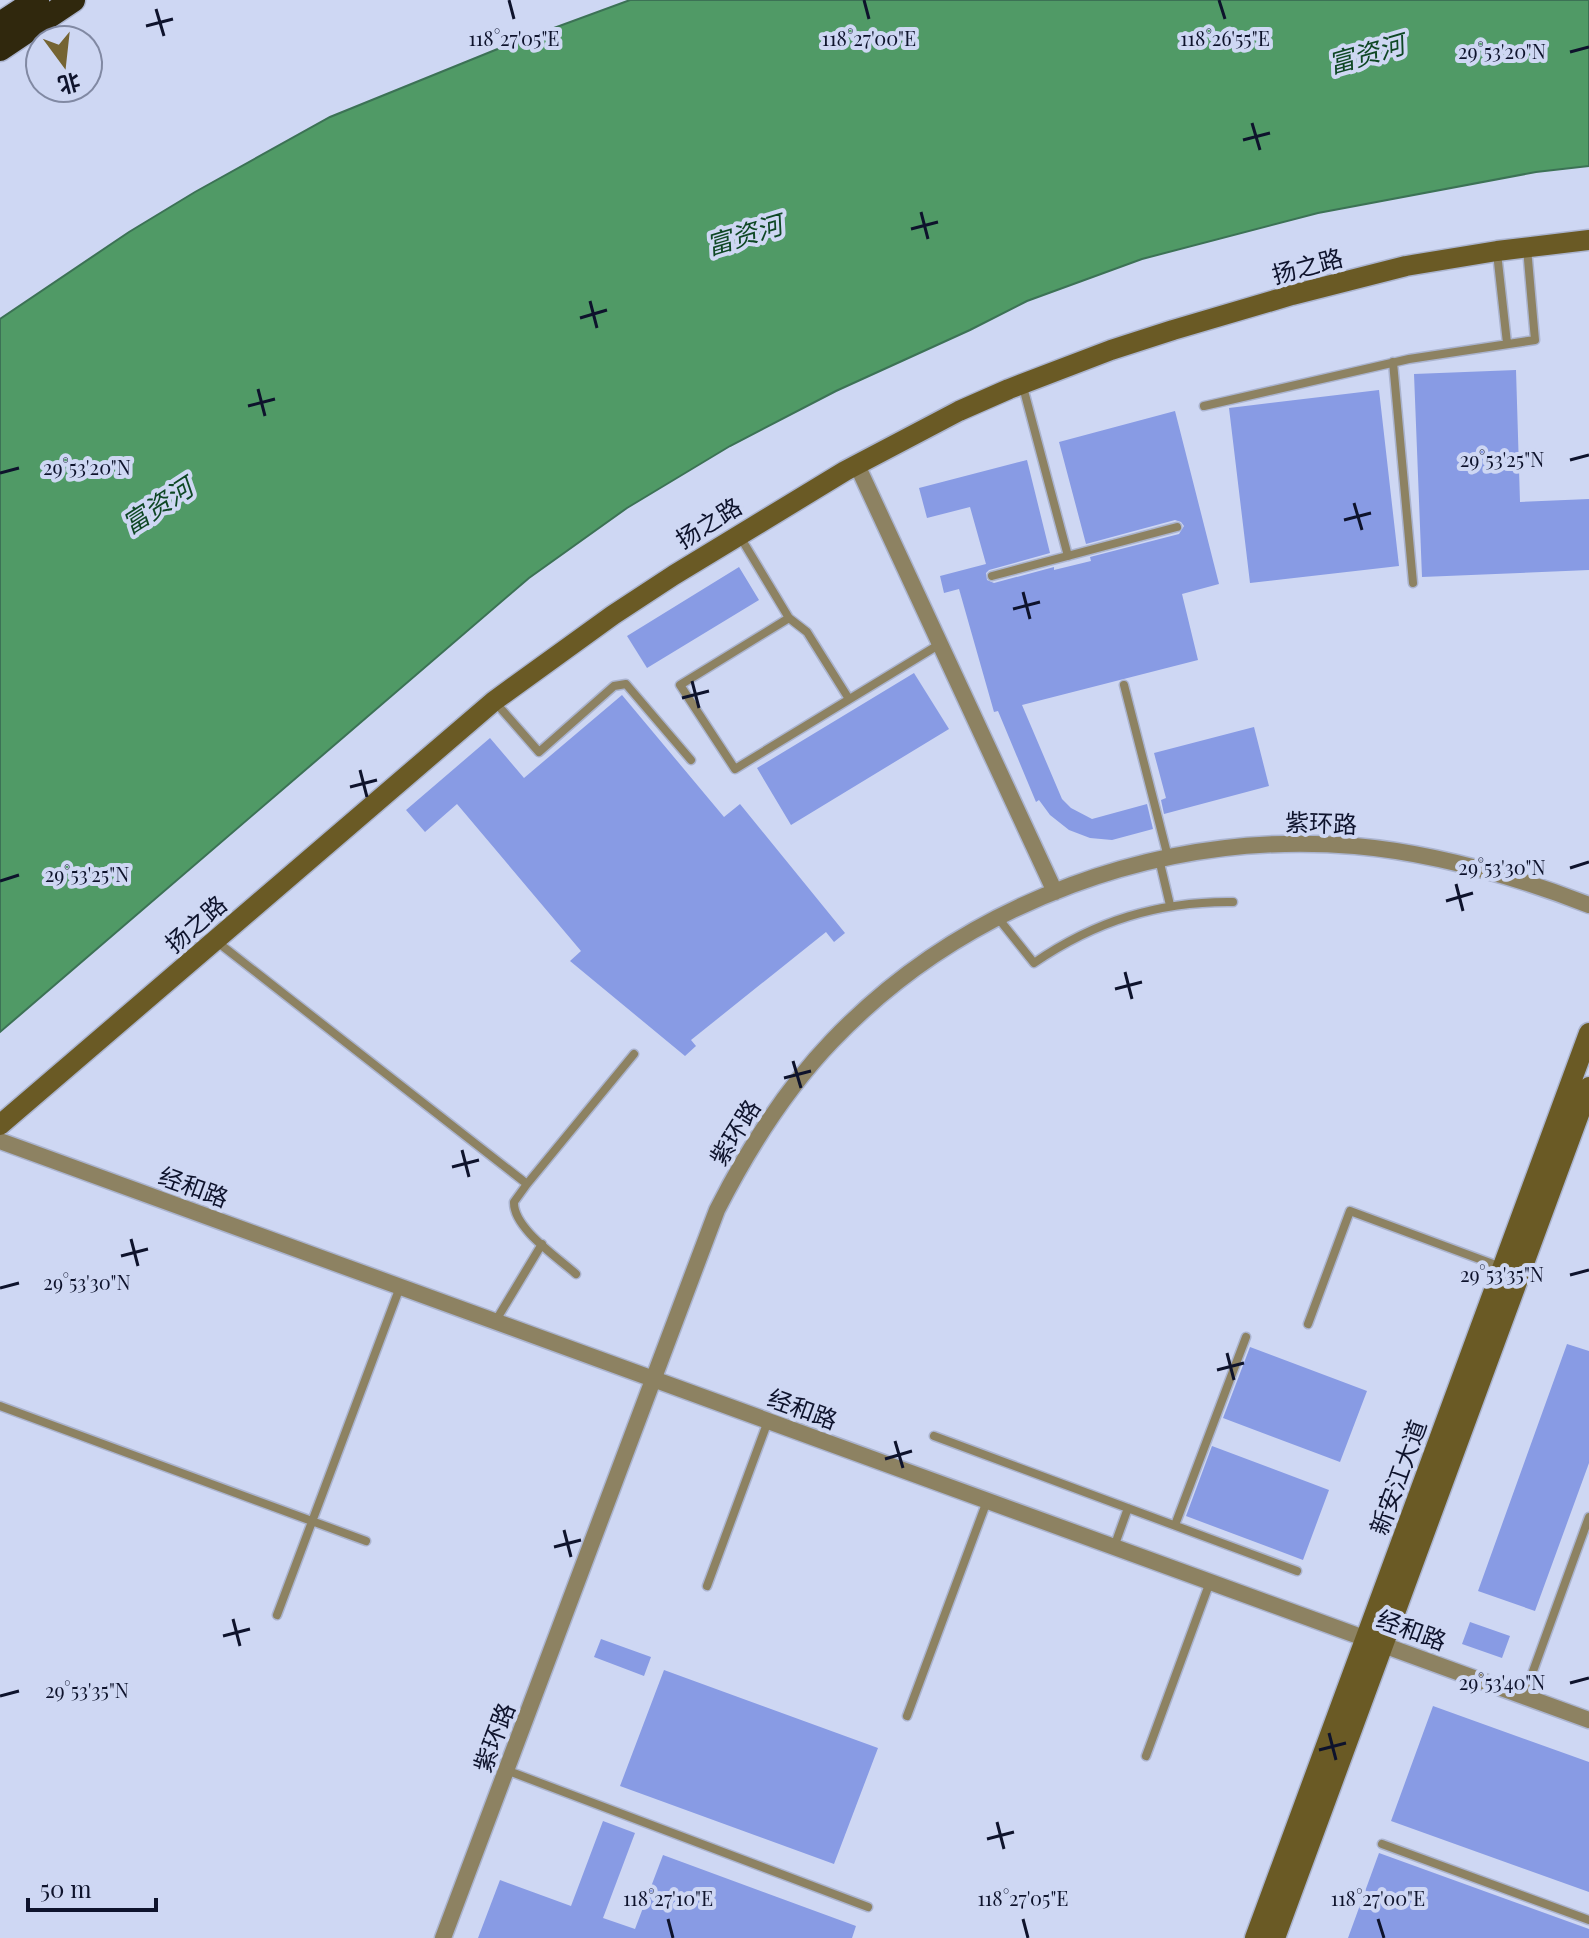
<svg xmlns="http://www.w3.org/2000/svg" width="1589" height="1938" viewBox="0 0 1589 1938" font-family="'Playfair Display','Noto Sans SC',serif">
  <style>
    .water { fill: #509a66; stroke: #3c7255; stroke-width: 2 }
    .building { fill: #889be4 }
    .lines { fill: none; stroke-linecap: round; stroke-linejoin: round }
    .lane-casing { stroke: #abb4cf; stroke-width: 11 }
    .street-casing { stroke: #abb4cf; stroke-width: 19 }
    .secondary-casing { stroke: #abb4cf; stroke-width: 23 }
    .highway-casing { stroke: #abb4cf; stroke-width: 27 }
    .lane { stroke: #8d8262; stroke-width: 8 }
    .street { stroke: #8d8262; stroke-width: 16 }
    .secondary { stroke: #6a5a25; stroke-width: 20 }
    .highway { stroke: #30280d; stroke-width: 24 }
    .ticks { fill: none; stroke: #0e132c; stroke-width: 3 }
    .labels { text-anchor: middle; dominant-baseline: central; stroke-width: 8; stroke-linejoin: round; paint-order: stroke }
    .street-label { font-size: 24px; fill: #0e132c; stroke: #ced7f3 }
    .water-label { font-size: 26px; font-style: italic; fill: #0e4724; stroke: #ced7f3 }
    .ticks-label { font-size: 20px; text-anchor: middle; fill: #0e132c; stroke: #ced7f3; stroke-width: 8; stroke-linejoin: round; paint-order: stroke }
  </style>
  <rect width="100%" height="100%" fill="#ced7f3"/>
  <path class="water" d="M 630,0 L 1589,0 L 1589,166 L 1536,172 L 1318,213 L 1142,259 L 1027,301 L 970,330 L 836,391 L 730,446 L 627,508 L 529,578 L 0,1032 L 0,319 L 129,232 L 195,192 L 330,117 L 505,46 Z"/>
  <path class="building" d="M 1516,370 L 1520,502 L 1589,499 L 1589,570 L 1422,577 L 1414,374 Z
    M 1379,390 L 1399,566 L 1250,583 L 1229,408 Z
    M 1175,411 L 1219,584 L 1182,594 L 1198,660 L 1022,705 L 1062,799 L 1071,808 L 1092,819 L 1147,804 L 1153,829 L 1112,840 L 1090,838 L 1069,830 L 1050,815 L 1039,800 L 1036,802 L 998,711 L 994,712 L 959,589 L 944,593 L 940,576 L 986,564 L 970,507 L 927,518 L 919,488 L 1027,460 L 1050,553 L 989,570 L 986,573 L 987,580 L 994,583 L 1054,567 L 1054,570 L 1091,561 L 1090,557 L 1179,534 L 1184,526 L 1181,522 L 1175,520 L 1086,544 L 1059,442 Z
    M 739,567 L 759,600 L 647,668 L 627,636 Z
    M 914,673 L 949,729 L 791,825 L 757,768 Z
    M 622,695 L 724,817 L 740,804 L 845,933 L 834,942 L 826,932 L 691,1040 L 696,1046 L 685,1056 L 570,961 L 581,951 L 457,804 L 425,832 L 406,810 L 490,738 L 524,778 Z
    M 1254,727 L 1269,786 L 1164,814 L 1161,800 L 1166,798 L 1154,753 Z
    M 1567,1344 L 1589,1351 L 1589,1463 L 1535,1611 L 1478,1591 Z
    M 1250,1347 L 1367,1391 L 1340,1462 L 1223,1418 Z
    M 1212,1446 L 1329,1490 L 1303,1560 L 1186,1516 Z
    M 1470,1622 L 1510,1636 L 1502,1658 L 1462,1644 Z
    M 601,1639 L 651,1657 L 644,1676 L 594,1657 Z
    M 664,1670 L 878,1748 L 834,1864 L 620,1786 Z
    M 1433,1706 L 1589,1762 L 1589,1892 L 1391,1821 Z
    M 603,1821 L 635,1833 L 603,1918 L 635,1929 L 663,1855 L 856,1926 L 852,1938 L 478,1938 L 500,1880 L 571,1906 Z
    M 1379,1853 L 1589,1929 L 1589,1938 L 1348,1938 Z"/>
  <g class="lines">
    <g class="lane-casing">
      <path id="lane" d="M 1497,253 L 1507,343
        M 1393,362 L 1413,583
        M 1023,387 L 1068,556
        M 1204,406 L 1409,359 L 1535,340 L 1527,248
        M 739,535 L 789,618 L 807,632 L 849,699
        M 992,576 L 1177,527
        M 789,618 L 680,685 L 735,769 L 940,644
        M 1124,685 L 1168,857
        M 495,702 L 539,752 L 614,686 L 626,684 L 691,760
        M 1159,859 L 1170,905
        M 998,918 L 1034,963 C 1095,921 1159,901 1233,902
        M 216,941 L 527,1184 L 634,1054
        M 527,1184 L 514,1202 C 513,1228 557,1257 576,1274
        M 495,1322 L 542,1244
        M 1308,1324 L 1350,1211 L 1501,1267
        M 0,1406 L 366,1541
        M 934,1436 L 1297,1571
        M 1175,1525 L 1246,1337
        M 1114,1547 L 1128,1508
        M 707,1586 L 768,1421
        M 277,1615 L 400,1287
        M 1524,1696 L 1589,1517
        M 907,1716 L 987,1501
        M 1146,1756 L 1210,1582
        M 506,1770 L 868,1907
        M 1382,1844 L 1589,1920"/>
    </g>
    <g class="street-casing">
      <path id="street" d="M 857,465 L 1055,892
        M 0,1141 L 1589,1720
        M 443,1938 L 717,1210 C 748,1149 784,1091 832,1041 C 966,901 1163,830 1355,846 C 1435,853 1514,876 1589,905"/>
    </g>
    <g class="secondary-casing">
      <path id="secondary" d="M 0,1125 L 494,701 L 613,615 L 674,575 L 845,471 L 959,411 L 1009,389 L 1111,350 L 1173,330 L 1292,295 L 1406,266 L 1497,251 L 1589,240
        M 1255,1938 L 1589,1033
        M 1275,1938 L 1589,1087"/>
    </g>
    <g class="highway-casing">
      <path id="highway" d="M 0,24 L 37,0
        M 0,49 L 73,0"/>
    </g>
    <use href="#lane" class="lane"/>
    <use href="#street" class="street"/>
    <use href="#secondary" class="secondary"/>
    <use href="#highway" class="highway"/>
  </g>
  <path class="ticks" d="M 509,0 L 514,19M 864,0 L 869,19M 1219,0 L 1225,19M 156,9 L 164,36M 146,26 L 173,19M 1570,52 L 1589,47M 1252,123 L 1260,150M 1243,140 L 1270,133M 921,212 L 928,239M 911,229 L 938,222M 590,301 L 597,328M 580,318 L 607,310M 258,389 L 265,416M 248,406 L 275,399M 1570,460 L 1589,455M 0,473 L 19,468M 1354,503 L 1362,530M 1344,520 L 1371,513M 1023,592 L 1030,619M 1013,609 L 1040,602M 692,681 L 699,708M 682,698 L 709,691M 360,770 L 367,797M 350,787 L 377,780M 1570,868 L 1589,862M 0,881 L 19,875M 1456,884 L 1463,911M 1446,901 L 1473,893M 1125,972 L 1132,999M 1115,989 L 1142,982M 793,1061 L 801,1088M 784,1078 L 811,1071M 462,1150 L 469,1177M 452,1167 L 479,1160M 131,1239 L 138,1266M 121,1256 L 148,1249M 1570,1275 L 1589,1270M 0,1288 L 19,1283M 1227,1353 L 1234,1380M 1217,1370 L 1244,1363M 895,1441 L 903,1468M 885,1459 L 912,1451M 564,1530 L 571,1557M 554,1547 L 581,1540M 233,1619 L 240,1646M 223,1636 L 250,1629M 1570,1683 L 1589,1678M 0,1696 L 19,1691M 1329,1733 L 1336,1760M 1319,1750 L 1346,1743M 997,1822 L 1004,1849M 987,1839 L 1014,1832M 668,1919 L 673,1938M 1023,1919 L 1028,1938M 1378,1919 L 1384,1938"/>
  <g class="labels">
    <g class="street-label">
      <text transform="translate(1307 265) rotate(-15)">扬之路</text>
      <text transform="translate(708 522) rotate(-32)">扬之路</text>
      <text transform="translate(1321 822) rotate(2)">紫环路</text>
      <text transform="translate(195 923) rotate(-41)">扬之路</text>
      <text transform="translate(734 1132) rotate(-58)">紫环路</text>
      <text transform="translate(194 1186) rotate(20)">经和路</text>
      <text transform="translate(803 1408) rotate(20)">经和路</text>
      <text transform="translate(1397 1477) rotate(-70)">新安江大道</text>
      <text transform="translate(1412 1629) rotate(20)">经和路</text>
      <text transform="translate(493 1737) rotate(-69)">紫环路</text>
    </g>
    <g class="water-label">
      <text transform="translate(1366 53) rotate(-16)">富资河</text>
      <text transform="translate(744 234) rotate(-17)">富资河</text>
      <text transform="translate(157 505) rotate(-33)">富资河</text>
    </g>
  </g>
  <g class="ticks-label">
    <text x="514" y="46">118°27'05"E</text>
    <text x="869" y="46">118°27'00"E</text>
    <text x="1225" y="46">118°26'55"E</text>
    <text x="1502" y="59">29°53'20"N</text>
    <text x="1502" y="467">29°53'25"N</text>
    <text x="87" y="475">29°53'20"N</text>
    <text x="1502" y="875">29°53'30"N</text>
    <text x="87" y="882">29°53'25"N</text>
    <text x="1502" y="1282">29°53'35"N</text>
    <text x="87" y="1290">29°53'30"N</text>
    <text x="1502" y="1690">29°53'40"N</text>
    <text x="87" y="1698">29°53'35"N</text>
    <text x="668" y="1906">118°27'10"E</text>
    <text x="1023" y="1906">118°27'05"E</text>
    <text x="1378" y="1906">118°27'00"E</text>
  </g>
  <g transform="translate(64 64) rotate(165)"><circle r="38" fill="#ced7f3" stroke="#8189a3" stroke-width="2"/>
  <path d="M0-6L14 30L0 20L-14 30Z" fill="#756432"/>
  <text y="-12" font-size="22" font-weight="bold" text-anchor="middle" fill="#0e132c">北</text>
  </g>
  <path d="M28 1898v12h128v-12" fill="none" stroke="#0e132c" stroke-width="4"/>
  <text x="40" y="1898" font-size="24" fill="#0e132c" stroke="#ced7f3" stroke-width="6" paint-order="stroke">50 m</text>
</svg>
